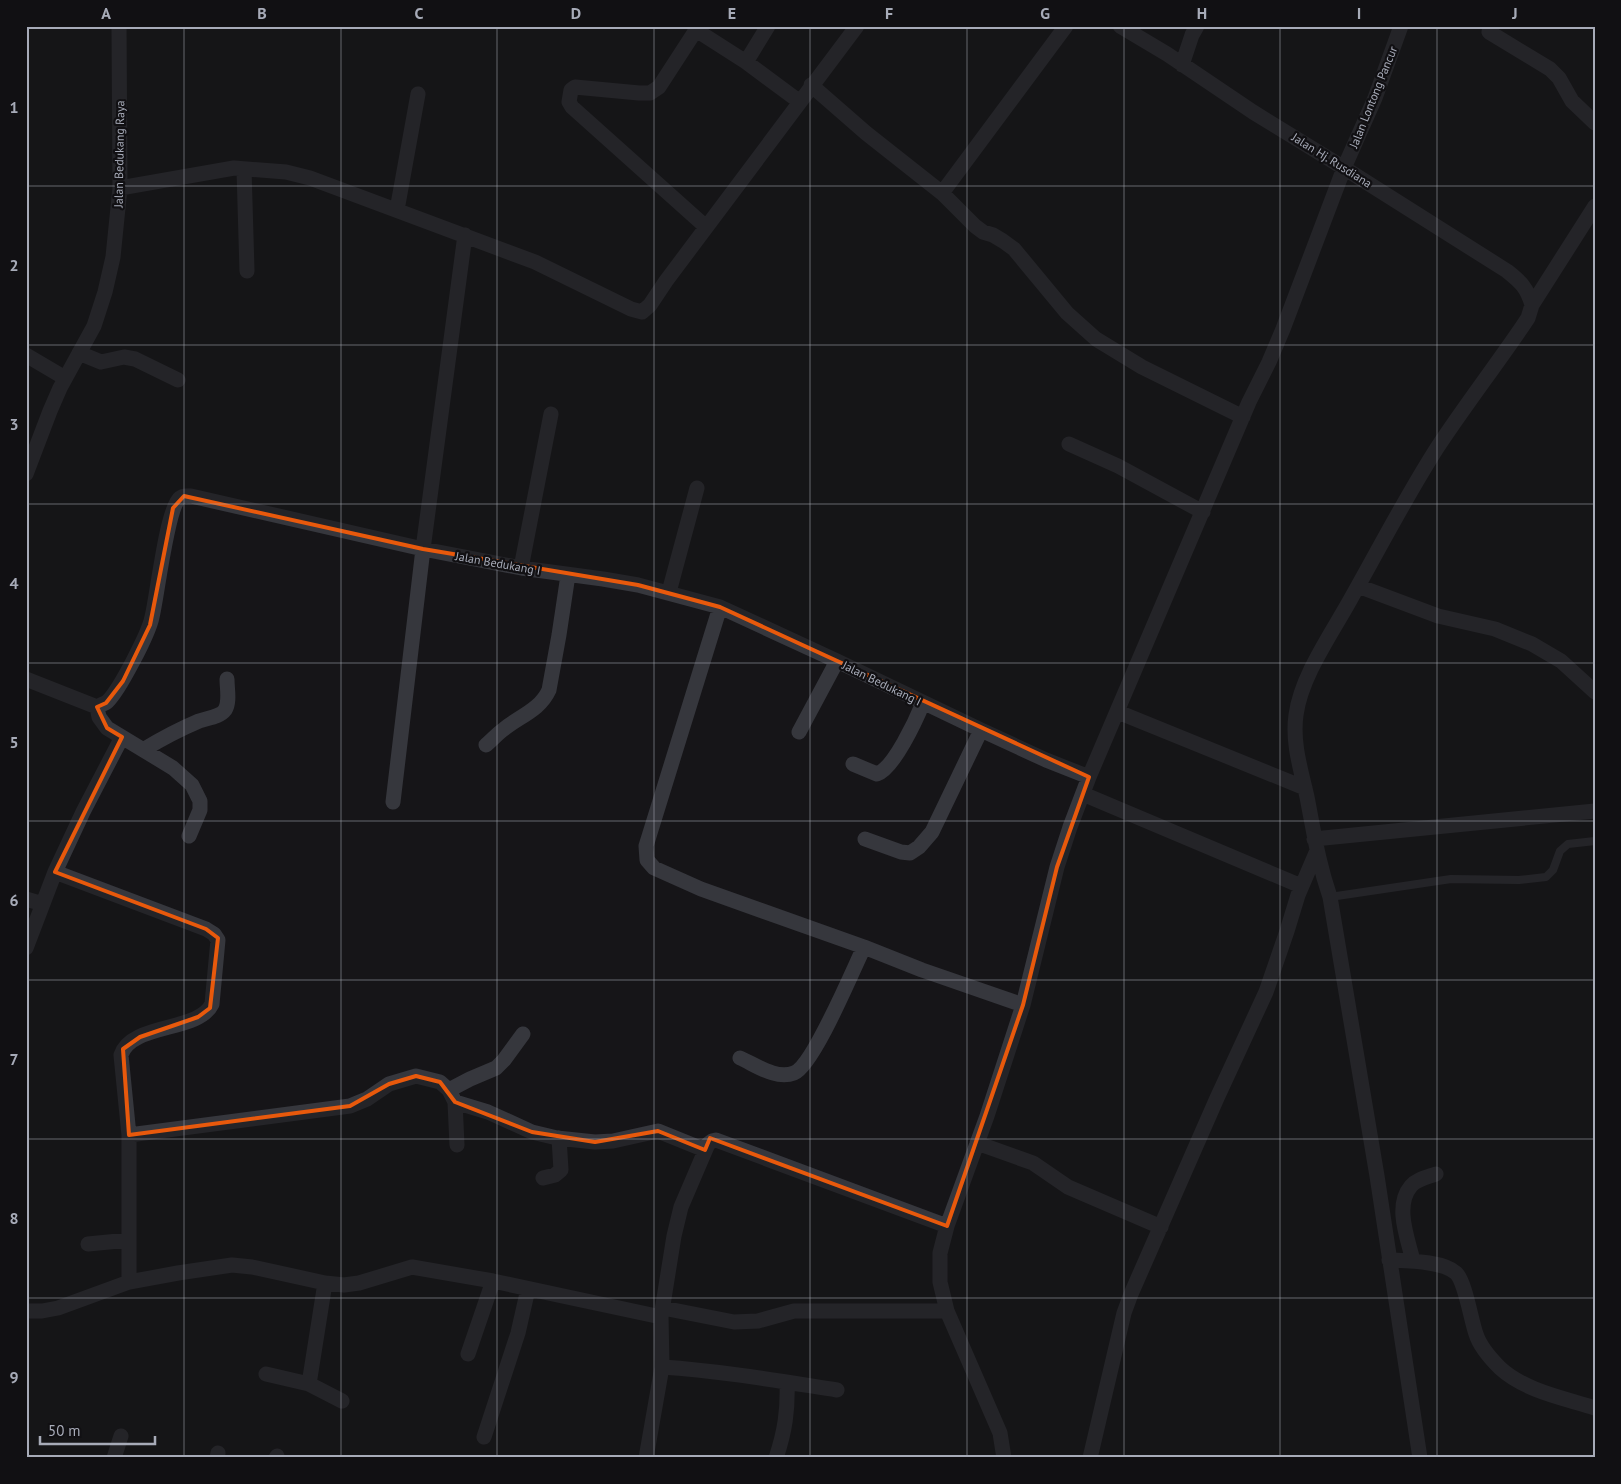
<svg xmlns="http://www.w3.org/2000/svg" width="1621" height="1484" viewBox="0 0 1621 1484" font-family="'PT Sans',sans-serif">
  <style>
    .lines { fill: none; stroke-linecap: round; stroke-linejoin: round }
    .service { stroke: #36373d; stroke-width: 8 }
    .minor { stroke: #36373d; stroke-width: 15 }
    .marked { fill: none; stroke: #e8590c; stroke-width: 4; stroke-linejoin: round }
    .grid { fill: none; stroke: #a7abb8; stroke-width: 1; stroke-opacity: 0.55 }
    .labels { text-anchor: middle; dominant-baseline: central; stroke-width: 4.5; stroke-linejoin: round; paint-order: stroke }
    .street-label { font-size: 12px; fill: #a7abb8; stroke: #111013 }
    .neatline { fill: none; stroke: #a7abb8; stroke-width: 2 }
    .grid-label { font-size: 16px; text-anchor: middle; font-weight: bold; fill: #a7abb8 }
  </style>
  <rect width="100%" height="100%" fill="#161518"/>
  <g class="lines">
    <path class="service" d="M 1330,897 L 1451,879 L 1519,880 L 1546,877 L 1553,870 L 1560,851 L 1568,844 L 1595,841"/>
    <path class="minor" d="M 694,26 L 696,30 L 746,62 L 800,102
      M 1120,26 L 1167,54 L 1253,112 L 1344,168 L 1507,271 C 1521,282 1527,288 1532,305
      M 696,30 L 659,87 L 650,93 L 639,93 L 575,87 L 571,90 L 569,102 L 572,107 L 706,227
      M 1489,32 L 1550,69 L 1559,78 L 1572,101 L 1595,123
      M 746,62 L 768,26
      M 1182,65 L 1192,35 L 1197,26
      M 811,85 L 866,133 L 942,193 L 975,226 L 983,232 L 993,235 L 1003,241 L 1014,249 L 1067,313 L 1096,339 L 1142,367 L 1243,417
      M 244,169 L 247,271
      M 120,188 L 234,168 L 286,172 L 310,178 L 535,262 L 631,309 L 642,312 L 650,305 L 666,281 L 857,26
      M 942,193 L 1066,26
      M 397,210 L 418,94
      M 79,353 L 101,362 L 124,357 L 135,359 L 178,380
      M 26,355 L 65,378
      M 1069,444 L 1118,466 L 1203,512
      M 26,474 L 50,411 L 60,388 L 94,326 L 105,292 L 113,257 L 120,188 L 119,26
      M 521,568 L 551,414
      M 1358,586 L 1438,616 L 1495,629 L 1532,644 L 1561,661 L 1595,692
      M 669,592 L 697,488
      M 720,607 L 646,846 L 647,860 L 654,868 L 701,889 L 864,947 L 922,970 L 1023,1005
      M 26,679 L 97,707 C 100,705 104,704 107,702 C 119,691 149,633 152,617 C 157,598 167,507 180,498 C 183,495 187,496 191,496 L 423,549 L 521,568 L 603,579 L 638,585 L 720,607 L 837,661 L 981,730 L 1046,760 L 1089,777
      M 97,707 L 99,717 L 107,728 L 173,768 L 192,785 L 200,801 L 200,810 L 189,836
      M 1118,712 L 1305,788
      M 799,732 L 837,661
      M 486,745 C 492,740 497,734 504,729 C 520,716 540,710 549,690 L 559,635 L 568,575
      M 143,750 C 161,739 180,729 199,721 C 207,718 220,717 225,710 C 230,702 227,689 227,679
      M 853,764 L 877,774 C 894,768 916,720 923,703
      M 1083,794 L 1301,886
      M 393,802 L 423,549 L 465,235
      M 865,839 L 901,852 L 910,853 L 919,847 L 932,832 L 981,730
      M 1314,839 L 1595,811
      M 55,872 L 206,929 L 214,934 L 218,940 L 212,1004 C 199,1032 131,1023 121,1055 L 129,1135 L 129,1282
      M 26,899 L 43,904
      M 26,948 L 55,872 L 83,812 L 122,737
      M 740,1058 C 756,1065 776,1080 794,1073 C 813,1066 853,970 864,947
      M 449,1090 L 470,1079 L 496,1068 L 504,1060 L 523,1034
      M 455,1102 L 488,1112 L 532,1132 L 557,1138 L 595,1142 L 613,1141 L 658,1131 L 705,1150
      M 129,1135 L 350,1106 L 367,1099 L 389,1084 L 416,1076 L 440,1082 L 449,1090 L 455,1102 L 457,1145
      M 977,1143 L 1033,1163 L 1068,1187 L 1161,1227
      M 543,1178 L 555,1175 L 561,1170 L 559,1138
      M 88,1244 L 129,1240
      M 1389,1260 C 1407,1261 1443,1261 1456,1273 C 1465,1281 1471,1320 1476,1334 C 1480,1347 1491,1359 1500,1368 C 1525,1391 1564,1398 1595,1408
      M 1413,1261 C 1408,1239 1394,1206 1411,1186 C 1417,1179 1428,1177 1436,1174
      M 325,1283 L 309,1384 L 342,1401
      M 663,1308 L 734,1322 L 758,1321 L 794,1311 L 947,1311
      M 26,1311 L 42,1311 L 58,1308 L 129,1282 L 178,1273 L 232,1265 L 252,1267 L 325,1283 L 344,1285 L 359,1283 L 412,1267 L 493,1281 L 661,1317
      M 468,1354 L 493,1281
      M 662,1367 C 721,1371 779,1381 837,1390
      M 266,1374 L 309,1384
      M 484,1437 L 518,1333 L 528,1289
      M 114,1458 L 121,1436
      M 217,1458 L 218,1453
      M 276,1458 L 277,1456
      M 646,1458 L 662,1367 L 661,1317 L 674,1236 L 681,1207 L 708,1144 L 712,1141 L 716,1140 L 947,1226
      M 776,1458 C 785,1431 788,1410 787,1382
      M 1004,1458 L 1000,1433 L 947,1311 L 940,1282 L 940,1253 L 947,1226 L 987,1116 L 1023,1005 L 1057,867 L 1070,827 L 1089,777 L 1249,402 L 1269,362 L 1283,329 L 1344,168 L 1375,98 L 1401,26
      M 1090,1458 L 1124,1313 L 1131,1294 L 1217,1098 L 1266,992 L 1287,931 L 1298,895 L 1316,853
      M 1420,1458 L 1377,1176 L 1330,897 C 1318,862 1314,833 1307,797 C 1301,770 1292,743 1296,715 C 1301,677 1330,636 1349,602 C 1378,551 1405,498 1437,448 C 1464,407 1494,368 1522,327 L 1528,318 L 1532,305 L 1595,206"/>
  </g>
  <path d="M0 0H1621V1484H0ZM 184,496 L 423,549 L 638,585 L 720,607 L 1089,777 L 1057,867 L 1023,1005 L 947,1226 L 710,1138 L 705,1150 L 658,1131 L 595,1142 L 532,1132 L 455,1102 L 440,1082 L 416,1076 L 389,1084 L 350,1106 L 129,1135 L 123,1049 L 140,1037 L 198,1017 L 210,1008 L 218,938 L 206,929 L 55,872 L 122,737 L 107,728 L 97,707 L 106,703 L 123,681 L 150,625 L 173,508 Z" fill="#161518" fill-opacity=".55" fill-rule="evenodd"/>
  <path class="marked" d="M 184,496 L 423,549 L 638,585 L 720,607 L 1089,777 L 1057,867 L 1023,1005 L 947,1226 L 710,1138 L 705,1150 L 658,1131 L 595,1142 L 532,1132 L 455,1102 L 440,1082 L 416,1076 L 389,1084 L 350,1106 L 129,1135 L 123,1049 L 140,1037 L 198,1017 L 210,1008 L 218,938 L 206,929 L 55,872 L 122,737 L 107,728 L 97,707 L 106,703 L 123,681 L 150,625 L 173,508 Z"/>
  <path class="grid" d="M 184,26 L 184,1458M 341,26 L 341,1458M 497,26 L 497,1458M 654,26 L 654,1458M 810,26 L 810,1458M 967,26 L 967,1458M 1124,26 L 1124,1458M 1280,26 L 1280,1458M 1437,26 L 1437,1458M 26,186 L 1595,186M 26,345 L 1595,345M 26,504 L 1595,504M 26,663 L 1595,663M 26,821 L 1595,821M 26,980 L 1595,980M 26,1139 L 1595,1139M 26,1298 L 1595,1298"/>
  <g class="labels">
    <g class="street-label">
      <text transform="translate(1373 97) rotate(-68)">Jalan Lontong Pancur</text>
      <text transform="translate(119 154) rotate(-89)">Jalan Bedukang Raya</text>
      <text transform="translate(1332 160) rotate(32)">Jalan Hj. Rusdiana</text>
      <text transform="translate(498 563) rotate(10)">Jalan Bedukang I</text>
      <text transform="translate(882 683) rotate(26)">Jalan Bedukang I</text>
    </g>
  </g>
  <rect width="1621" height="1484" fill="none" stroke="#111013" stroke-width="55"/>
  <path d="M40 1436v8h115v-8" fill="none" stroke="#a7abb8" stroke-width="2.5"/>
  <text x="48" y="1436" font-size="15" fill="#a7abb8" stroke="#111013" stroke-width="4" paint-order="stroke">50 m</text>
  <rect x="28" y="28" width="1566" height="1428" class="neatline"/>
  <g class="grid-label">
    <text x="106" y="19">A</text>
    <text x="262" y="19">B</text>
    <text x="419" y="19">C</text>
    <text x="576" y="19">D</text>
    <text x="732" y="19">E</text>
    <text x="889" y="19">F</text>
    <text x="1045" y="19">G</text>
    <text x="1202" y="19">H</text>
    <text x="1359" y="19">I</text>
    <text x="1515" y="19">J</text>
    <text x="14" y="113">1</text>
    <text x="14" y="271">2</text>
    <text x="14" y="430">3</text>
    <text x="14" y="589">4</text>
    <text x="14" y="748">5</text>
    <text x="14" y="906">6</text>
    <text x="14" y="1065">7</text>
    <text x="14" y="1224">8</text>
    <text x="14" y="1383">9</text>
  </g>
</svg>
